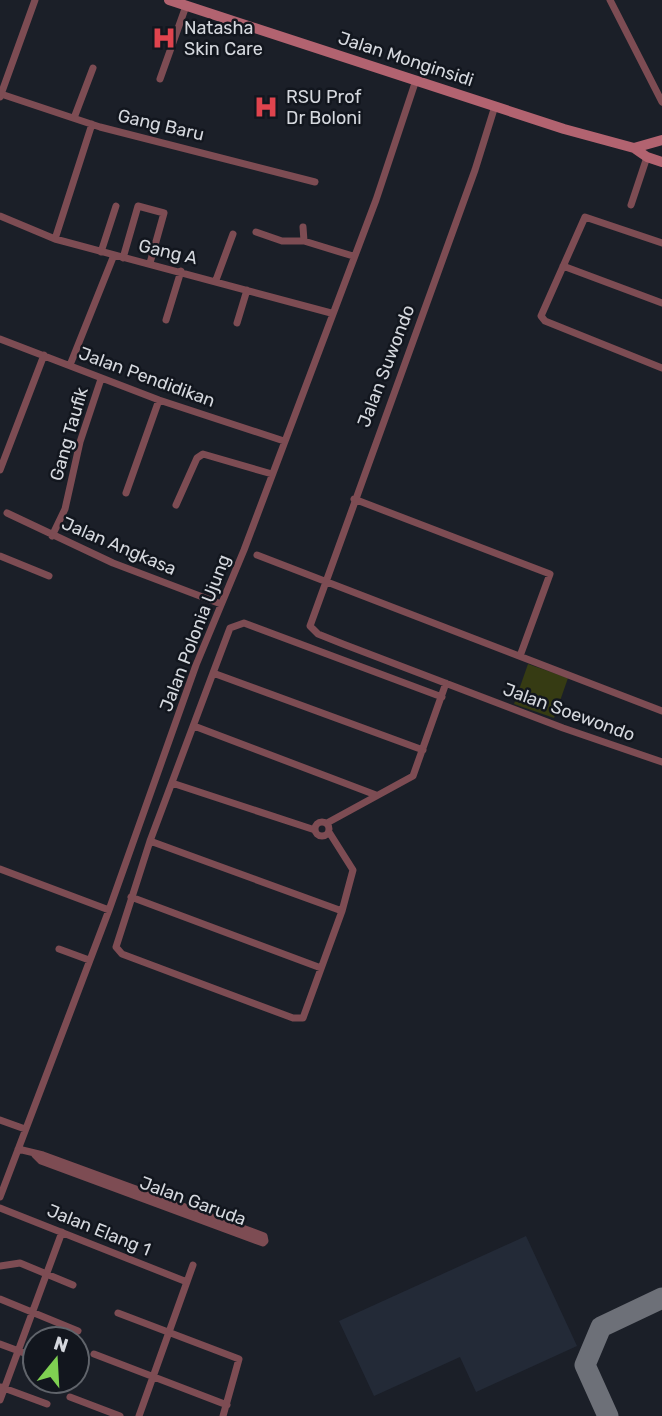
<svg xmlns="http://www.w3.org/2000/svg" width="662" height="1416" viewBox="0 0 662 1416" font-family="Rubik,sans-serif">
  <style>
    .built { fill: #232a37 }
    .green { fill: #363b13 }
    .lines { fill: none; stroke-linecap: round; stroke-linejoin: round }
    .taxiway { stroke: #6d7078; stroke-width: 21 }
    .minor { stroke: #7d4c53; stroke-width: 7 }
    .secondary { stroke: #b26370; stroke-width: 10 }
    .labels { text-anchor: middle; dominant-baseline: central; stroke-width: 5; stroke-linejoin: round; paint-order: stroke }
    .poi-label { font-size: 18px; fill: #d5d8de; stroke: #12161e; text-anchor: start }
    .street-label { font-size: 18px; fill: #d5d8de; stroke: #12161e }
  </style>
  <rect width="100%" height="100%" fill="#1b1f28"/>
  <path class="built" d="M 526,1236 L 577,1346 L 476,1392 L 460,1357 L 374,1396 L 339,1321 Z"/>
  <path class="green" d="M 528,664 L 568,678 L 554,718 L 514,704 Z"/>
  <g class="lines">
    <path class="taxiway" d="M 608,1416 L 585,1365 L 601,1327 L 662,1298"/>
    <path class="minor" d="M 610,0 L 662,102
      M 160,79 L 186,6
      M 1,94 L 100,127 L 315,182
      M 0,97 L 35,0
      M 495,106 L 475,170 L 310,626 L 318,634 L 343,644 L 563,728 L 662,762
      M 74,118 L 93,68
      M 631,205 L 647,157
      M 0,216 L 55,239 L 331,313
      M 303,227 L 304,241
      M 256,232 L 282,241 L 304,241 L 353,256
      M 55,239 L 92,124
      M 662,243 L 585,217 L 541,316 L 545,321 L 662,368
      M 101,252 L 116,206
      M 123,258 L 138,206 L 164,213 L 150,263
      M 563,266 L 662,303
      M 216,280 L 233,234
      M 166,320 L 181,271
      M 237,323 L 247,290
      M 0,339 L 159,400 L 284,441
      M 70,365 L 114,255
      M 0,470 L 44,355
      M 126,493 L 159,400
      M 354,499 L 550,574 L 520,656
      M 176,505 L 197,458 L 203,454 L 272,474
      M 7,513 L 113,563 L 221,604
      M 52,536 L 65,509 L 80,442 L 101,379
      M 257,555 L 662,711
      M 0,556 L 49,576
      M 194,726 L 376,795
      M 423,750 L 213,673 L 230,628 L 244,623 L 442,697
      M 172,783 L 315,830
      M315 829a7 7 0 1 1 14 0a7 7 0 1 1-14 0Z
      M 327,823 L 413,776 L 446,683
      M 329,832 L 353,870 L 342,911
      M 150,841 L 342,911 L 303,1018 L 293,1018 L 122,954 L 116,947 L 150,841 L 213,673
      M 0,869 L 109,910
      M 131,897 L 321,968
      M 59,949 L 89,960
      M 0,1120 L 25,1129
      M 18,1149 L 43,1155 L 264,1236 L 265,1241 L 263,1243 L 41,1161 L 35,1155
      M 0,1197 L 109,910 L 196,665 L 244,550 L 376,200 L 416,80
      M 0,1208 L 187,1282
      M 0,1266 L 20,1263 L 73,1285
      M 0,1299 L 78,1331
      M 118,1313 L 239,1359 L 223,1416
      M 0,1344 L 35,1357
      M 94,1354 L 227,1405
      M 1,1387 L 47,1404
      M 70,1397 L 120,1416
      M 0,1400 L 62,1232
      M 139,1416 L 193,1265"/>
    <path class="secondary" d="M 169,0 L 564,129 L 634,148 L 662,140
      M 634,148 L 647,157 L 662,162"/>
  </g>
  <defs>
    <g id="hospital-bare" transform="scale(1.89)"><path d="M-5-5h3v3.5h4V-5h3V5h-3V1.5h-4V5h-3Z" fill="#e0444e" stroke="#12161e" stroke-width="2.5" paint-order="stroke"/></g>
  </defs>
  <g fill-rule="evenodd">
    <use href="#hospital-bare" x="164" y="38"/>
    <use href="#hospital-bare" x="266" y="107"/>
  </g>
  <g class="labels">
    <g class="poi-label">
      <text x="184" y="28">Natasha<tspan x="184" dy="21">Skin Care</tspan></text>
      <text x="286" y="97">RSU Prof<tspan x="286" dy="21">Dr Boloni</tspan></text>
    </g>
    <g class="street-label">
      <text transform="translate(406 59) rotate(18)">Jalan Monginsidi</text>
      <text transform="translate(161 125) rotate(13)">Gang Baru</text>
      <text transform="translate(168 252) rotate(13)">Gang A</text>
      <text transform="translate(386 366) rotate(-69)">Jalan Suwondo</text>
      <text transform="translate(147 377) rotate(20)">Jalan Pendidikan</text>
      <text transform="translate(69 434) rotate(-74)">Gang Taufik</text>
      <text transform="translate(119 546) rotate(23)">Jalan Angkasa</text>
      <text transform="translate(195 633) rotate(-69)">Jalan Polonia Ujung</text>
      <text transform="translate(569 712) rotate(20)">Jalan Soewondo</text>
      <text transform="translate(193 1201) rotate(20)">Jalan Garuda</text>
      <text transform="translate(99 1230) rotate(22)">Jalan Elang 1</text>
    </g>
  </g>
  <g transform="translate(56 1360) rotate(18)"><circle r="33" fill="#12161e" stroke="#60646b" stroke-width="2"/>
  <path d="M0-5L12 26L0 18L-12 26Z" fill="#7fd052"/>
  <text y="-10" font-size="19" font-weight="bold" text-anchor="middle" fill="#d5d8de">N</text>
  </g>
</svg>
